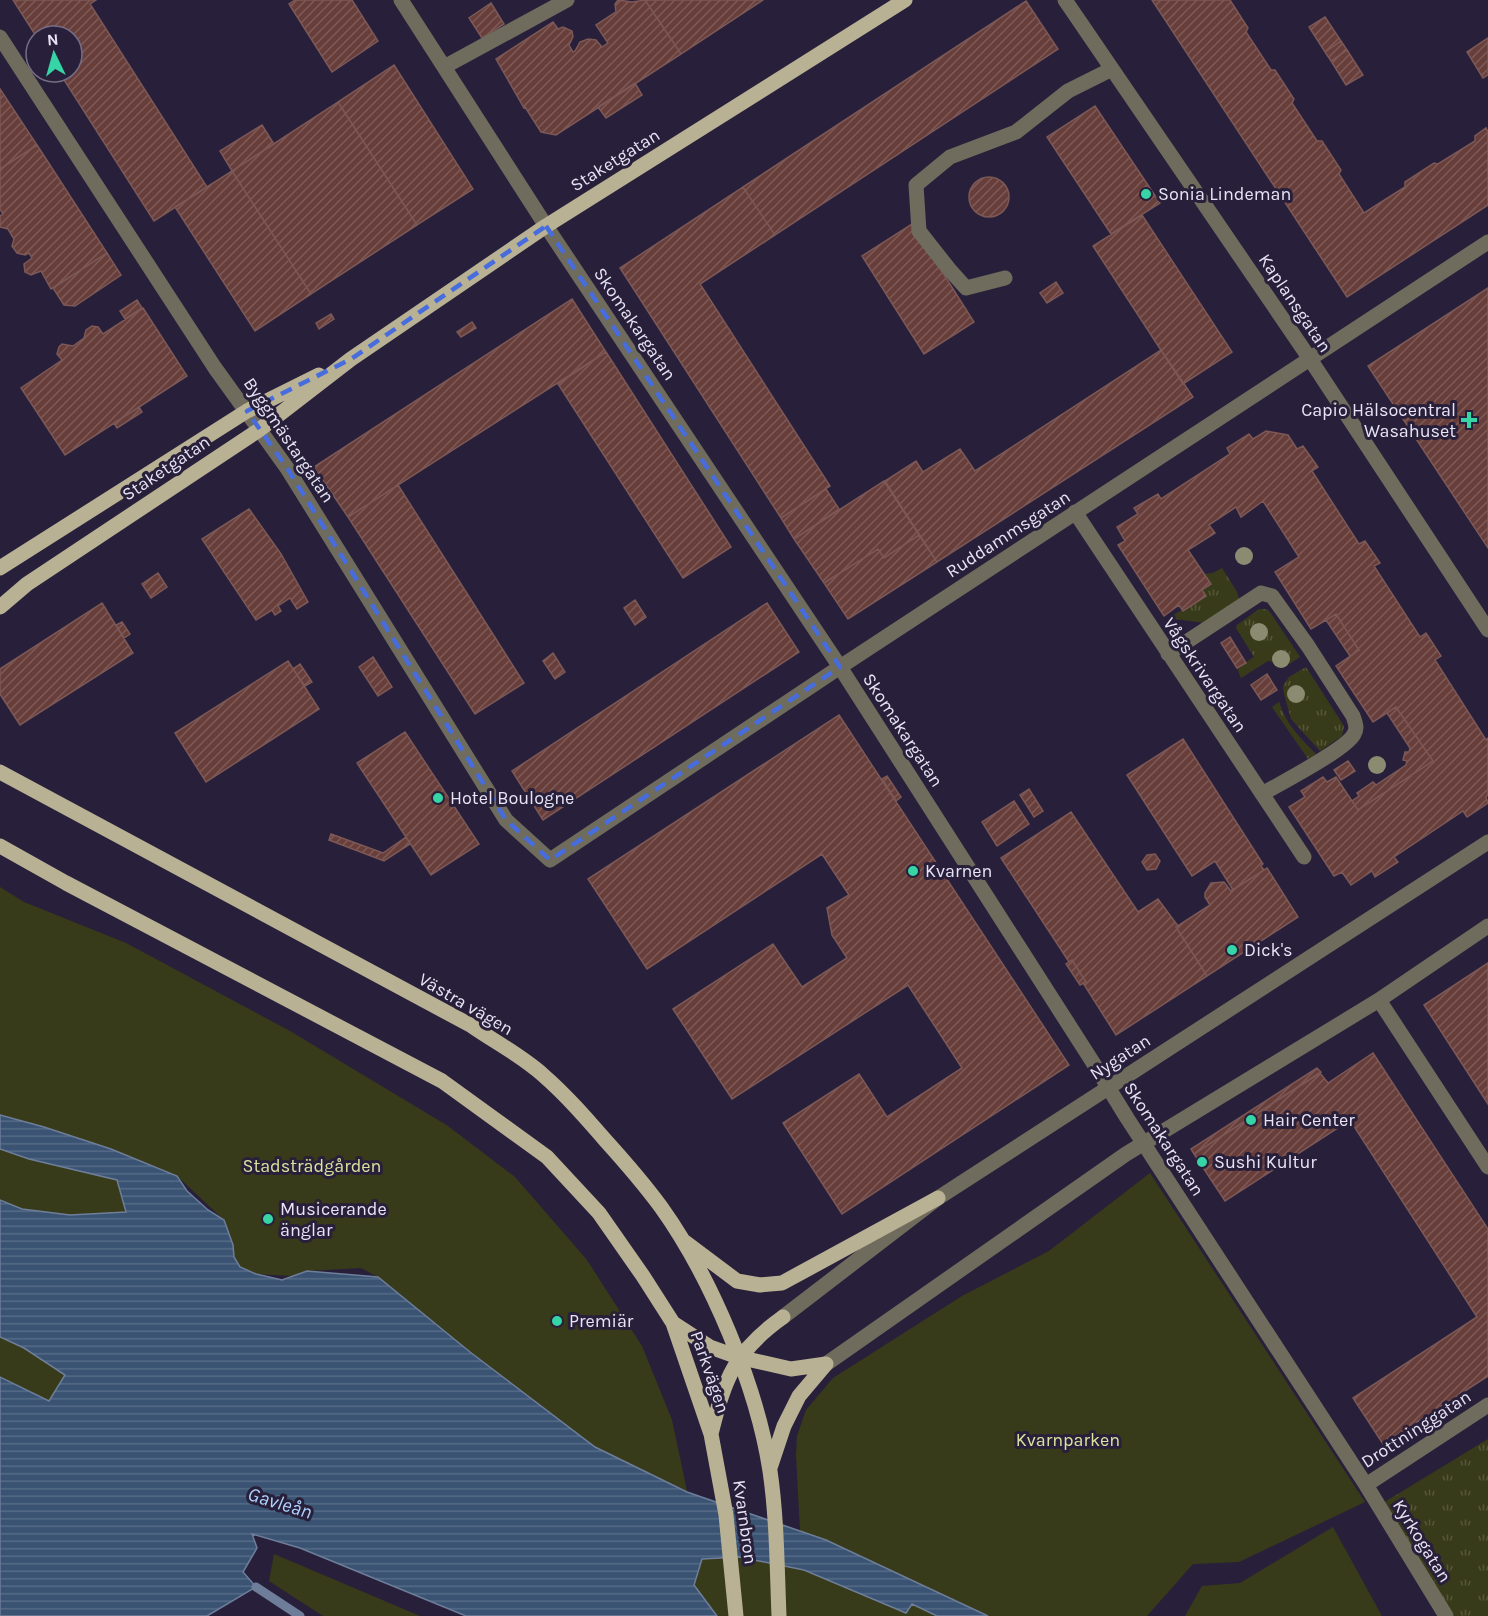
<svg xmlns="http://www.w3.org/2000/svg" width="1488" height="1616" viewBox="0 0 1488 1616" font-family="Karla,sans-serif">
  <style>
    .grass { fill: url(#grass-tufts) }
    .green { fill: #383b19 }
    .water { fill: url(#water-rules); stroke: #6e7e9a; stroke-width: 1.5 }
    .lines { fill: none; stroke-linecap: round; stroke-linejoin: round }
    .stream { stroke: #6e7e9a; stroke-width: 9 }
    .building { fill: url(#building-hatch); stroke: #7c5856; stroke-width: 1.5 }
    .minor { stroke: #6f6b5d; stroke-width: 15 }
    .major { stroke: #b9b194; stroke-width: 15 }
    .tree { fill: #8a8b71 }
    .marked { fill: none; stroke: #466cde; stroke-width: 4.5; stroke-dasharray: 12 8; stroke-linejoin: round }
    .poi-dot { fill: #37d4a6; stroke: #28203a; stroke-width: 2 }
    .labels { text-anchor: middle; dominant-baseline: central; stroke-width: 6; stroke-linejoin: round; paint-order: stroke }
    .street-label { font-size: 18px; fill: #e8e4f6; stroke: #28203a }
    .poi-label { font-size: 18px; fill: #e8e4f6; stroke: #28203a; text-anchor: start }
    .park-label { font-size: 18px; fill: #dae39e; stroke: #28203a }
    .water-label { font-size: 20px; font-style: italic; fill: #afd2fe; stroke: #28203a }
  </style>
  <defs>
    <pattern id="grass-tufts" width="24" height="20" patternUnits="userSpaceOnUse" patternTransform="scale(1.5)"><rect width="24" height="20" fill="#383b19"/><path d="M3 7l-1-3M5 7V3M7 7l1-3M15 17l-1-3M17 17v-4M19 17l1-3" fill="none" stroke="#55573b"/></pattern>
    <pattern id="water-rules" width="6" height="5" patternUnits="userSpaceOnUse" patternTransform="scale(1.5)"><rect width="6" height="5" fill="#3a5372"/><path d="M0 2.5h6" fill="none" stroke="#566c87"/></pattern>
    <pattern id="building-hatch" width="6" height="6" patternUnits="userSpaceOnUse" patternTransform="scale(1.5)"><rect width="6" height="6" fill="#683e3b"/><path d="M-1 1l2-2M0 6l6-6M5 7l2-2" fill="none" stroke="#7e5a58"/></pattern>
  </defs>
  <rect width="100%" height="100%" fill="#28203a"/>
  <path class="grass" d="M 1222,568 L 1237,592 L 1239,599 L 1205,623 L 1168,618 L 1206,596 L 1202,590 L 1211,584 L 1204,574 L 1213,573 Z
    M 1259,609 L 1266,609 L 1270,612 L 1300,657 L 1283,668 L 1279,663 L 1268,661 L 1241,678 L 1237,668 L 1254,657 L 1236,628 L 1237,625 Z
    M 1306,667 L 1344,726 L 1342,736 L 1320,751 L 1291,719 L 1284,694 L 1283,686 L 1289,677 Z
    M 1279,702 C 1286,724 1300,738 1316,754 L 1308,759 L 1272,707 Z
    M 1488,1439 L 1488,1616 L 1446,1616 L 1378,1506 Z"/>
  <path class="green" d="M 0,887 L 24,902 L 126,943 L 290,1031 L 448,1126 L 515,1177 L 587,1260 L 642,1346 L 672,1420 L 687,1491 L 594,1447 L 470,1352 L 378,1277 L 361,1268 L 307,1271 L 292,1276 L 256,1274 L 240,1267 L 234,1257 L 232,1245 L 224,1220 L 177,1176 L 111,1149 L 44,1127 L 0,1115 Z
    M 0,1149 L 29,1159 L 117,1180 L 126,1212 L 70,1215 L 22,1209 L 0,1200 Z
    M 1150,1173 L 1365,1502 L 1239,1562 L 1193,1564 L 1147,1616 L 988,1616 L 826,1540 L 800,1531 L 796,1455 L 797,1436 L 806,1410 L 833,1378 L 962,1296 L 1049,1251 Z
    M 0,1337 L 24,1348 L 66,1375 L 50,1401 L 0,1377 Z
    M 1333,1527 L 1382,1616 L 1185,1616 L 1202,1586 L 1240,1583 Z
    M 274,1554 L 420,1616 L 323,1616 L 269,1581 Z
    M 739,1557 L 804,1570 L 906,1613 L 912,1604 L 937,1616 L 717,1616 L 693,1585 L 702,1559 Z"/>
  <path class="water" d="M 0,1115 L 44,1127 L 111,1149 L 177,1176 L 187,1191 L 208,1210 L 224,1220 L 233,1245 L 234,1257 L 240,1267 L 256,1274 L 282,1280 L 307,1271 L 378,1277 L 470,1352 L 595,1447 L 687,1492 L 826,1540 L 988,1616 L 937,1616 L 912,1604 L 906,1613 L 804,1570 L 739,1557 L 702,1559 L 694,1585 L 717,1616 L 466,1616 L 300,1548 L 252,1534 L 257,1548 L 243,1572 L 256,1587 L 207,1616 L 0,1616 L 0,1377 L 49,1401 L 65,1375 L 24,1348 L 0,1337 L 0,1200 L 22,1209 L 70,1215 L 126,1212 L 117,1180 L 29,1159 L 0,1149 Z"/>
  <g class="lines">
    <path class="stream" d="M 256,1587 L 300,1616"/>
  </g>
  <path class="building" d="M 13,0 L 96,0 L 90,4 L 207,187 L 154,221 L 59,72 L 72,72 L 72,36 L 36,36 Z
    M 295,0 L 352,0 L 378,41 L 332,72 L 289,4 Z
    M 618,0 L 632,2 L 645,0 L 681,54 L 556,135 L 541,132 L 525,107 L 524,108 L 496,59 L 553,22 L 558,29 L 563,27 L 572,31 L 573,37 L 569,45 L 573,52 L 575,51 L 580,42 L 588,39 L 596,40 L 602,47 L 608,43 L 596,25 L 616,12 L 615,4 Z
    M 645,0 L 763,0 L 681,54 Z
    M 1152,0 L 1230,0 L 1248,28 L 1246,32 L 1271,70 L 1275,70 L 1294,99 L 1292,103 L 1317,141 L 1322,141 L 1341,170 L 1339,174 L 1364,213 L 1405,187 L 1405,182 L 1434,163 L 1438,164 L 1475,141 L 1475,136 L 1486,128 L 1488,132 L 1488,205 L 1347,297 Z
    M 1026,1 L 1058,49 L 775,235 L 743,187 Z
    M 491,3 L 504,24 L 482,38 L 469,18 Z
    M 1325,17 L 1341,41 L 1325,52 L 1309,27 Z
    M 1488,38 L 1488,75 L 1483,78 L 1467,52 Z
    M 1341,41 L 1347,50 L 1331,61 L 1325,52 Z
    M 1347,50 L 1363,75 L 1346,85 L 1331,61 Z
    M 394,65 L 473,189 L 417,225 L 338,102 Z
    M 635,83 L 642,95 L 606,118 L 598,107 Z
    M 0,89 L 37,145 L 0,169 Z
    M 338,102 L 417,225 L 311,294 L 232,171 Z
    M 1095,106 L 1160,203 L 1111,234 L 1047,137 Z
    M 262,125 L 274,144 L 232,171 L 220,151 Z
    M 37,145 L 107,253 L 51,289 L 41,271 L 31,275 L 25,272 L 24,264 L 32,258 L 29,253 L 25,255 L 17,253 L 12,246 L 14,239 L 8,229 L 0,227 L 0,216 L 3,214 L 0,209 L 0,169 Z
    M 232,171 L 311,294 L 255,331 L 175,207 Z
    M969 197a20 20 0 1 1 40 0a20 20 0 1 1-40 0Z
    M 743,187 L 775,235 L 700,284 L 830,486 L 781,518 L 620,268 Z
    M 1142,215 L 1232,352 L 1183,384 L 1093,246 Z
    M 912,224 L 974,322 L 924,354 L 862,256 Z
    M 107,253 L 121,275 L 75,306 L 64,305 L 53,288 Z
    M 1056,282 L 1063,293 L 1047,303 L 1040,293 Z
    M 1488,288 L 1488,548 L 1368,366 Z
    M 572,299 L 606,352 L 348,517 L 314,467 Z
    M 137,300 L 142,308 L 125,319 L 120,311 Z
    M 143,308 L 187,376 L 65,455 L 21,388 L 62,360 L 57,354 L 59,347 L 62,344 L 73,346 L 84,338 L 86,330 L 92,326 L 98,327 L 103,334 Z
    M 331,314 L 334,319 L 319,329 L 316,323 Z
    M 472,322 L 476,328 L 461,337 L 457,332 Z
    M 1161,350 L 1193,397 L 937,562 L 885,481 L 916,461 L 923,472 L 960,449 L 975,471 Z
    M 606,352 L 731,547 L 683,578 L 558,384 Z
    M 139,407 L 142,412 L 117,428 L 114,423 Z
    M 1266,431 L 1288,435 L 1297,449 L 1303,446 L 1318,467 L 1312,471 L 1359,544 L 1365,541 L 1380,563 L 1374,566 L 1420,637 L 1426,633 L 1441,656 L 1435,660 L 1486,740 L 1488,738 L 1488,795 L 1486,797 L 1488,803 L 1467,817 L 1463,811 L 1394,857 L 1398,862 L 1375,877 L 1372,871 L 1351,885 L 1342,872 L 1334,876 L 1289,807 L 1305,797 L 1301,791 L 1323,777 L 1327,782 L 1336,777 L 1358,810 L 1433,761 L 1396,707 L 1373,722 L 1336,666 L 1359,650 L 1336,614 L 1311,629 L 1275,572 L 1299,557 L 1263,501 L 1241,517 L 1236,507 L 1209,525 L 1215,533 L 1188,550 L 1211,584 L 1202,590 L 1206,596 L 1183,611 L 1179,605 L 1164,616 L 1118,545 L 1125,541 L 1117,527 L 1138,514 L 1134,508 L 1158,494 L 1161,499 L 1230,454 L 1227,448 L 1249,434 L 1253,439 Z
    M 884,481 L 919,535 L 884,558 L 878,549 L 824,583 L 794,539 Z
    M 398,485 L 524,683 L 475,714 L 348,517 Z
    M 826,489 L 839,509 L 794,539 L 781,518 Z
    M 249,509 L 281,554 L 308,602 L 297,609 L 290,598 L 278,606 L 281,611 L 275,615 L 272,610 L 256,620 L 202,539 Z
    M 919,535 L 937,562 L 848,619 L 824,583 L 878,549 L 884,558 Z
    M 158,573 L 167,587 L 151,598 L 142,584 Z
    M 635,600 L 646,617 L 635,625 L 624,608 Z
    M 102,603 L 133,653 L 20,725 L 0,694 L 0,669 Z
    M 767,603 L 799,652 L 543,820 L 512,771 Z
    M 1336,614 L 1359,650 L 1350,656 L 1326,620 Z
    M 122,622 L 130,634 L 124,638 L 116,625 Z
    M 1230,637 L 1246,663 L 1237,668 L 1221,643 Z
    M 553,653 L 565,672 L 555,679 L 543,661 Z
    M 373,657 L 392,687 L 378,696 L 359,667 Z
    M 288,661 L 319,709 L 206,782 L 175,733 Z
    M 300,664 L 312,682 L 305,686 L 293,669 Z
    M 1267,674 L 1277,690 L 1261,700 L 1251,685 Z
    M 1396,707 L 1433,761 L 1358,810 L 1352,801 L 1359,796 L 1357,793 L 1373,782 L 1376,785 L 1406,765 L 1407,761 L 1403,760 L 1405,752 L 1409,752 L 1410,748 L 1387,713 Z
    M 839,715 L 1069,1065 L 842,1214 L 783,1123 L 859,1074 L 887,1117 L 962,1068 L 908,985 L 732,1099 L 673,1009 L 773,944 L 802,987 L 847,958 L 832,935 L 827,908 L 849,895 L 822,854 L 647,969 L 588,879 Z
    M 405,732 L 479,844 L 431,875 L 357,763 Z
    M 1183,739 L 1263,864 L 1261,866 L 1264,870 L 1233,890 L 1215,861 L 1192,876 L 1127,775 Z
    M 1348,761 L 1355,771 L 1341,780 L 1334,770 Z
    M 887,776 L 901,797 L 896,801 L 882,779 Z
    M 1029,789 L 1043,811 L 1034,817 L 1020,795 Z
    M 1014,801 L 1029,824 L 997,846 L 982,822 Z
    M 1071,812 L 1138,912 L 1158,899 L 1178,926 L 1176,927 L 1207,976 L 1116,1035 L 1083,983 L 1086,982 L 1072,960 L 1069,962 L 1001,858 Z
    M 331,834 L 383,853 L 406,837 L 410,844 L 384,861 L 329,840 Z
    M 1155,854 L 1160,861 L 1156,869 L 1147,870 L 1142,862 L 1147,855 Z
    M 1267,868 L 1298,917 L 1207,976 L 1176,927 L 1210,905 L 1205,897 L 1205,893 L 1211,883 L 1224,882 L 1231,891 Z
    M 1072,960 L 1086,982 L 1080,985 L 1066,964 Z
    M 1488,963 L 1488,1104 L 1424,1005 Z
    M 1373,1053 L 1488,1229 L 1488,1376 L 1383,1444 L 1353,1398 L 1477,1317 L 1350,1120 L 1225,1201 L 1194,1154 L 1320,1073 L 1328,1083 Z
    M 1317,1068 L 1321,1072 L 1194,1154 L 1191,1149 Z"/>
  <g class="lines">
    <path class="minor" d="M 401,0 L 546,226 L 840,667 L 1092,1061 L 1127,1118 L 1366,1485 L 1446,1616
      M 1065,0 L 1310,359 L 1488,630
      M 0,37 L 215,368 L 287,468 L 506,820 L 550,860 L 840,667 L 1488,242
      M 444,67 L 567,0
      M 1005,278 L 966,288 L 949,269 L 919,231 L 916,185 L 950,157 L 1016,132 L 1068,91 L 1112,69
      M 1075,512 L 1304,857
      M 1168,654 L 1261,593 L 1272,596 L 1308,646 L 1353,716 C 1355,722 1358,728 1354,734 C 1347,749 1279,784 1262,794
      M 1379,1000 L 1488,1167
      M 783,1317 L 938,1198 L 1488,842
      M 826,1364 L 1126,1154 L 1379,1000 L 1488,926
      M 1366,1485 L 1488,1405"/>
    <path class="major" d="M 0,568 L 247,411 L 319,375
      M 0,607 L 27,584 L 259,430 L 351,359 L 546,226 L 905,0
      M 0,772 L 472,1026 C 495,1042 522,1056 543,1075 C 566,1095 586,1118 606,1141 C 625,1162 644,1184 661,1207 C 711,1277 757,1386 770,1471 C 777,1519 777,1568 779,1616
      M 0,846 L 66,883 L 442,1081 L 547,1157 L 599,1213 L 643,1276 L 673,1323 L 711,1434 L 726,1515 L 736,1616
      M 685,1242 L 737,1281 L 760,1285 L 782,1283 L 938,1198
      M 673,1323 L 710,1347 L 738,1357 L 791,1369 L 826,1364
      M 711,1434 C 725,1378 734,1352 783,1317
      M 770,1468 L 784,1426 L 799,1396 L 826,1364"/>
  </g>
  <g class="tree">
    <circle cx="1244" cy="556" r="9"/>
    <circle cx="1259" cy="632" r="9"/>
    <circle cx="1281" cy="659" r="9"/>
    <circle cx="1296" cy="694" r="9"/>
    <circle cx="1377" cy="765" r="9"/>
  </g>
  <path class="marked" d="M 546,226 L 840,667 L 550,860 L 506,820 L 287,468 L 247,411 L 351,359 Z"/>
  <g class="poi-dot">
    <circle cx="1146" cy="194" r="6"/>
    <path d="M1466 411h6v6h6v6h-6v6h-6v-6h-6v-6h6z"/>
    <circle cx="438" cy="798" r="6"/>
    <circle cx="913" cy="871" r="6"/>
    <circle cx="1232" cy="950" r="6"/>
    <circle cx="1251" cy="1120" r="6"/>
    <circle cx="1202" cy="1162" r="6"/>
    <circle cx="268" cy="1219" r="6"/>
    <circle cx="557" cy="1321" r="6"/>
  </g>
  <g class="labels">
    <g class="street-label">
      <text transform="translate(615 160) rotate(-32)">Staketgatan</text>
      <text transform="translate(1295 303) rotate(56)">Kaplansgatan</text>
      <text transform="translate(635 324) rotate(56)">Skomakargatan</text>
      <text transform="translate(289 440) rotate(56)">Byggmästargatan</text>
      <text transform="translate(166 468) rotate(-34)">Staketgatan</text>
      <text transform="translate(1008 534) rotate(-33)">Ruddammsgatan</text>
      <text transform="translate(1205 675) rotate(56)">Vågskrivargatan</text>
      <text transform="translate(903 730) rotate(57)">Skomakargatan</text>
      <text transform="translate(466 1004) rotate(30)">Västra vägen</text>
      <text transform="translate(1120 1057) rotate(-33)">Nygatan</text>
      <text transform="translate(1164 1139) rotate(57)">Skomakargatan</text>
      <text transform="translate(710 1372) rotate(71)">Parkvägen</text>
      <text transform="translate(1416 1429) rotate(-33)">Drottninggatan</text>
      <text transform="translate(745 1522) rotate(82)">Kvarnbron</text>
      <text transform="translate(1422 1541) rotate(58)">Kyrkogatan</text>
    </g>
    <g class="poi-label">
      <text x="1158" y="194">Sonia Lindeman</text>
      <text x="1456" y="410" text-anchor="end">Capio Hälsocentral<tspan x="1456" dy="21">Wasahuset</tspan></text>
      <text x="450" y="798">Hotel Boulogne</text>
      <text x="925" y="871">Kvarnen</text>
      <text x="1244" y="950">Dick's</text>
      <text x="1263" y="1120">Hair Center</text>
      <text x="1214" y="1162">Sushi Kultur</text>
      <text x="280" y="1209">Musicerande<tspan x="280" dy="21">änglar</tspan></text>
      <text x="569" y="1321">Premiär</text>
    </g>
    <g class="park-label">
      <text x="312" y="1166">Stadsträdgården</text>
      <text x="1068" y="1440">Kvarnparken</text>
    </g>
    <g class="water-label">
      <text transform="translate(280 1503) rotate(17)">Gavleån</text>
    </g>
  </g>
  <g transform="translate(54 54) rotate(355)"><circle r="28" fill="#28203a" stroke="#756e85" stroke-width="1.5"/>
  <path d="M0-4.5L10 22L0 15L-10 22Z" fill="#37d4a6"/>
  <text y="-9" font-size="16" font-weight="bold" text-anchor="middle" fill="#e8e4f6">N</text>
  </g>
</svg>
